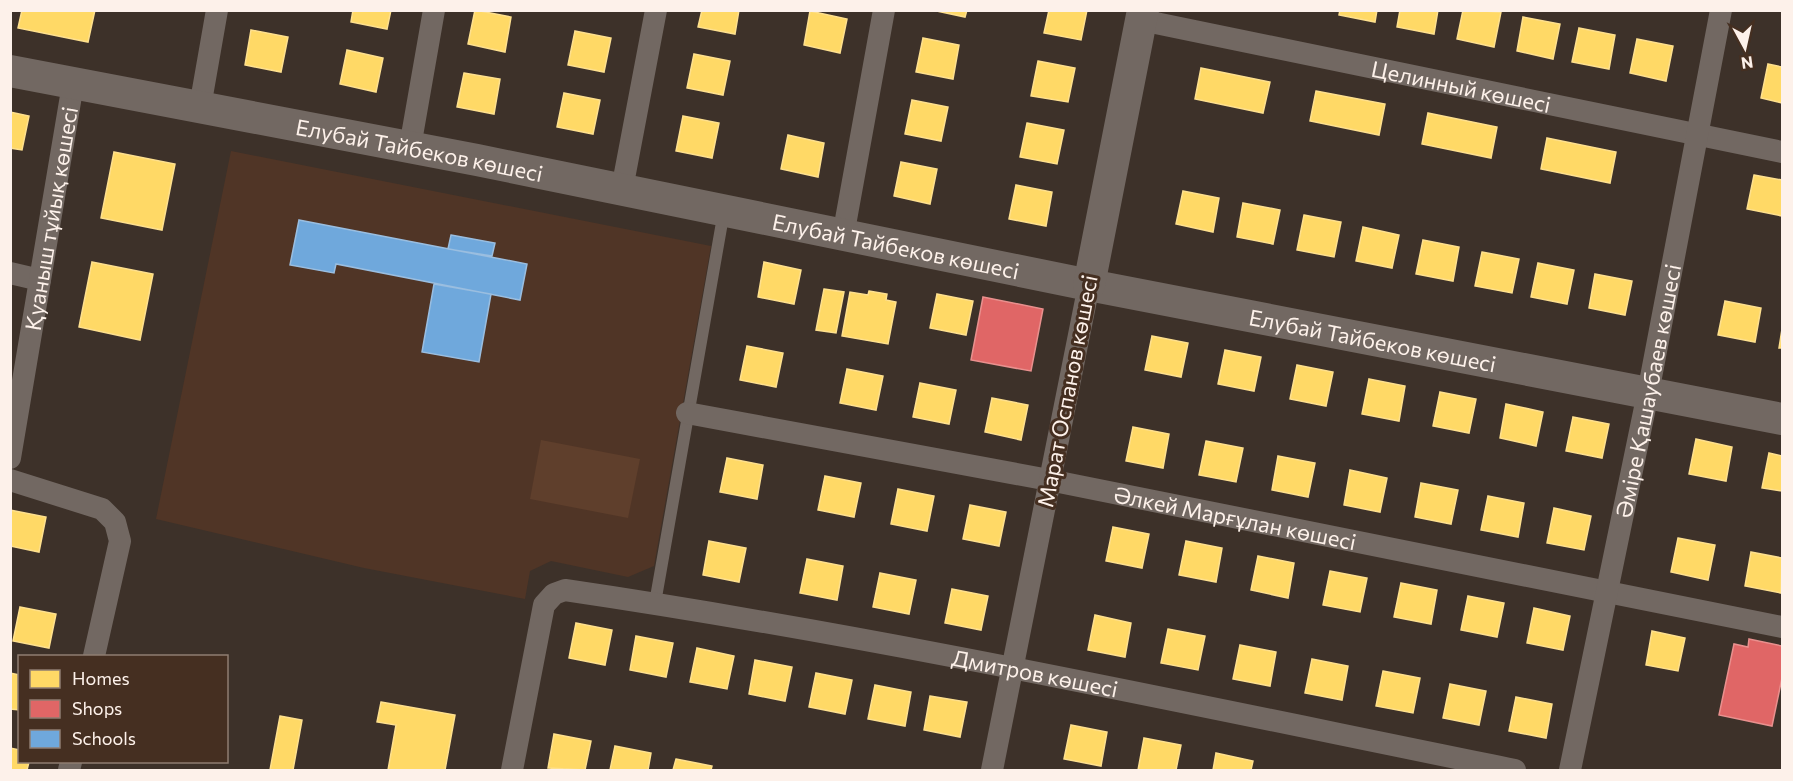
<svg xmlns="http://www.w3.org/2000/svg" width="1793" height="781" viewBox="0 0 1793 781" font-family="Commissioner,sans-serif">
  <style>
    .built { fill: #503526 }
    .green { fill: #5f3f2c }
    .homes { fill: #ffd966; stroke: #fee08e; stroke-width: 1.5 }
    .shops { fill: #e06666; stroke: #e9908e; stroke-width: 1.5 }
    .schools { fill: #6fa8dc; stroke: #9abee0; stroke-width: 1.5 }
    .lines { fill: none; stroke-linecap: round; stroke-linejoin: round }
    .lane { stroke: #726862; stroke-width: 12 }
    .street { stroke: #726862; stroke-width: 22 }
    .secondary { stroke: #726862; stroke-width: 32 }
    .labels { text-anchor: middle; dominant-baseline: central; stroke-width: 6; stroke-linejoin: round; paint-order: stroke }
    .street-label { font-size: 22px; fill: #fdf1ea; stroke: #452f21 }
  </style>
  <rect width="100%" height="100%" fill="#3d3129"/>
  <path class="built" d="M 231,151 L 711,246 L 654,566 L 628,577 L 551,561 L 530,571 L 525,599 L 364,568 L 156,519 Z"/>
  <path class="green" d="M 541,440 L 640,459 L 628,518 L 530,499 Z"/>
  <path class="homes" d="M 22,10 L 95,10 L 88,42 L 18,28 Z
    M 353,10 L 391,10 L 387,29 L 351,22 Z
    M 475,10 L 511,17 L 505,52 L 468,44 Z
    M 702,10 L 739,10 L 735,34 L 698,27 Z
    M 932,10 L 967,10 L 965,17 Z
    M 1049,10 L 1087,10 L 1081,40 L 1044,33 Z
    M 1340,10 L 1377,10 L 1375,22 L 1339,15 Z
    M 1400,10 L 1438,10 L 1434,34 L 1397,27 Z
    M 1463,10 L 1501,12 L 1494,47 L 1457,39 Z
    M 810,11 L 847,19 L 840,53 L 804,45 Z
    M 1523,17 L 1560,24 L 1553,59 L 1517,51 Z
    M 1579,28 L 1615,35 L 1609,69 L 1572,62 Z
    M 251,30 L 288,37 L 281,72 L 245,65 Z
    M 575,31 L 611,38 L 604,72 L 568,65 Z
    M 923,38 L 959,45 L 953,79 L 916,72 Z
    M 1637,39 L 1673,46 L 1666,81 L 1630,73 Z
    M 347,50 L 383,58 L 376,92 L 340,84 Z
    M 694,54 L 730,61 L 723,95 L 687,88 Z
    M 1038,61 L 1075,68 L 1068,102 L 1031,96 Z
    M 1768,64 L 1782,67 L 1782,103 L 1761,98 Z
    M 1201,68 L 1270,82 L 1263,113 L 1195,99 Z
    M 464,73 L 500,79 L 494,114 L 457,107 Z
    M 1316,91 L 1385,104 L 1379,135 L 1310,121 Z
    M 564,93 L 600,100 L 593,134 L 557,127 Z
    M 912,100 L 948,107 L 941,141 L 905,134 Z
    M 10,112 L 29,116 L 22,150 L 10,148 Z
    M 1428,113 L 1497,127 L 1491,158 L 1422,144 Z
    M 683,116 L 719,123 L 712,158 L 676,151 Z
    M 1027,123 L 1064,130 L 1057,164 L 1020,157 Z
    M 788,135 L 824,143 L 818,177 L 781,169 Z
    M 1547,138 L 1616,152 L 1610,183 L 1541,169 Z
    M 114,152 L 175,164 L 162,230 L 101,218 Z
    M 901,162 L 937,169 L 930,204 L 894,196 Z
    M 1754,175 L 1782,180 L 1782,216 L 1747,209 Z
    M 1016,185 L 1052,192 L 1046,226 L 1009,219 Z
    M 1183,191 L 1219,198 L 1213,232 L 1176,224 Z
    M 1243,203 L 1280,210 L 1273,244 L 1237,237 Z
    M 1304,215 L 1341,222 L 1334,257 L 1297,250 Z
    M 1363,227 L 1399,235 L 1392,268 L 1356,261 Z
    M 1423,240 L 1459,247 L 1453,281 L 1416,274 Z
    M 1482,252 L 1519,259 L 1512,293 L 1475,286 Z
    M 92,262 L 153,274 L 140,340 L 79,327 Z
    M 764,262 L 801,270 L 794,304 L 758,297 Z
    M 1538,263 L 1574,270 L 1567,304 L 1531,297 Z
    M 1595,274 L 1632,281 L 1625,315 L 1589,308 Z
    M 824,289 L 844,292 L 836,333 L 816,330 Z
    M 869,291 L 887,294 L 886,300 L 896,302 L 888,344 L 842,336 L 850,292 L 868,295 Z
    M 937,294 L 973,301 L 966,335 L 930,328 Z
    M 1725,301 L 1761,308 L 1755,342 L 1718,335 Z
    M 1782,329 L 1782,348 L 1779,348 Z
    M 1152,336 L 1188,343 L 1181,377 L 1145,370 Z
    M 747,346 L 783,353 L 776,387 L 740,380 Z
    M 1225,350 L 1261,357 L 1254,391 L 1218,384 Z
    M 1297,365 L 1333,372 L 1326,406 L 1290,399 Z
    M 847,369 L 883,376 L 876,410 L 840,403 Z
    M 1369,379 L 1405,386 L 1399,421 L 1362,414 Z
    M 920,383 L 956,390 L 949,424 L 913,417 Z
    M 1440,392 L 1476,399 L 1469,433 L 1433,426 Z
    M 992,398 L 1028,405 L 1021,440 L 985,432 Z
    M 1506,404 L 1543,412 L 1536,446 L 1500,438 Z
    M 1573,417 L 1609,424 L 1602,458 L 1566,451 Z
    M 1133,427 L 1169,434 L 1163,468 L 1126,461 Z
    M 1696,439 L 1732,447 L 1726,481 L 1689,474 Z
    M 1206,441 L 1243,448 L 1236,482 L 1199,475 Z
    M 1769,453 L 1782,456 L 1782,491 L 1762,488 Z
    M 1278,456 L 1315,463 L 1308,497 L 1272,490 Z
    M 727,458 L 763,465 L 757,499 L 720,492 Z
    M 1350,470 L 1387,478 L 1380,512 L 1344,505 Z
    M 825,476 L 861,483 L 854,517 L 818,510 Z
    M 1421,483 L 1458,490 L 1451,524 L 1415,517 Z
    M 898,489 L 934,496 L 927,531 L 891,524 Z
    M 1488,496 L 1524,503 L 1518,537 L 1481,530 Z
    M 970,505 L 1006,512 L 999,546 L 963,539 Z
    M 1554,508 L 1591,516 L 1584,550 L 1547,543 Z
    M 10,510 L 46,517 L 39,552 L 10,546 Z
    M 1113,527 L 1149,534 L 1142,568 L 1106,561 Z
    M 1678,538 L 1715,545 L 1708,580 L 1671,572 Z
    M 709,541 L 746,548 L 739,582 L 703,575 Z
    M 1186,541 L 1222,548 L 1216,582 L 1179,575 Z
    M 1751,552 L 1782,558 L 1781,593 L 1745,586 Z
    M 1258,556 L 1294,563 L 1288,598 L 1251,590 Z
    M 807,559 L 843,566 L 837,600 L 800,593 Z
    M 1330,571 L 1367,578 L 1360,612 L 1323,605 Z
    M 880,573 L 916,580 L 909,614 L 873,607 Z
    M 1401,583 L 1437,590 L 1431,624 L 1394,617 Z
    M 952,589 L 988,596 L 981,630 L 945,623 Z
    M 1468,596 L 1504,603 L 1497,637 L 1461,630 Z
    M 20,607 L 56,614 L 49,648 L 13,641 Z
    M 1534,608 L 1570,616 L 1563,650 L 1527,643 Z
    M 1095,615 L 1131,623 L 1125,657 L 1088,650 Z
    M 576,623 L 612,630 L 605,665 L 569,658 Z
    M 1168,629 L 1205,636 L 1198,670 L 1161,663 Z
    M 1652,631 L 1685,638 L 1678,671 L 1646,665 Z
    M 636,636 L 673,643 L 666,677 L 630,670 Z
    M 1240,645 L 1276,652 L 1270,686 L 1233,679 Z
    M 697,648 L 734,656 L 727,689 L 690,682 Z
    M 1312,659 L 1348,666 L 1342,700 L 1305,693 Z
    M 755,660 L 792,667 L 785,701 L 749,694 Z
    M 1383,671 L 1420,678 L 1413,713 L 1376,706 Z
    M 10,673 L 20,675 L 20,710 L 10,709 Z
    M 816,673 L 852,680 L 845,714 L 809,707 Z
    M 1450,684 L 1486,691 L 1479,725 L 1443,718 Z
    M 875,685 L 911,692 L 905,726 L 868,719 Z
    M 930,696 L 967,702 L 960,737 L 924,730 Z
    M 1516,697 L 1552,704 L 1546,738 L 1509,731 Z
    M 381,702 L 455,715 L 445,770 L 388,770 L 396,725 L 377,722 Z
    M 280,716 L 302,720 L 293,770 L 270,770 Z
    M 1071,725 L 1107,732 L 1101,766 L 1064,759 Z
    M 554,734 L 591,741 L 585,770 L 548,768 Z
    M 1144,738 L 1181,745 L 1176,770 L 1138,770 Z
    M 615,746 L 651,753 L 648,770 L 610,770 Z
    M 10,748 L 20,750 L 20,762 L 29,762 L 27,770 L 10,770 Z
    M 1216,753 L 1253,761 L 1251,770 L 1213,770 Z
    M 676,759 L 712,766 L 711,770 L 673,770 Z"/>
  <path class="shops" d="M 983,297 L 1043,309 L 1031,371 L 971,360 Z
    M 1749,639 L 1782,646 L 1782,678 L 1772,726 L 1719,715 L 1734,644 L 1748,647 Z"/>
  <path class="schools" d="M 299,220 L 527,264 L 520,300 L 336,264 L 334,273 L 290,265 Z
    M 451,235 L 495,243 L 492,256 L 448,249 Z
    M 434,284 L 491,294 L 479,362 L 422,352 Z"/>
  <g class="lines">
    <path class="lane" d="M 655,603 L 724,211"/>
    <g class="street">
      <path id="s1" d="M 1141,20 L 1782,152"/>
      <path d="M 200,107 L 217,10"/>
      <path d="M 410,147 L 434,10"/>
      <path d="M 622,189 L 656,10"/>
      <path d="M 843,236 L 884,10"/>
      <path d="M 10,273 L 40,280"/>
      <path id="s2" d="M 687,413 L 1049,480 L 1782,627"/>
      <path id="s3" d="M 10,458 L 73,84"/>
      <path d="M 10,480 L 102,509 L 115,522 L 120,541 L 94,656"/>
      <path d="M 69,770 L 71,762"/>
      <path id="s4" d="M 512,770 L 544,605 L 554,594 L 565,590 C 884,637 1199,706 1515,770"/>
      <path d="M 992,770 L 1089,285"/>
      <path id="s5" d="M 1570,770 L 1648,393 L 1721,10"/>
    </g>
    <g class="secondary">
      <path id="s6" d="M 10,71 L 477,160 L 1089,285 L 1782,419"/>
      <path d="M 1089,285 L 1143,10"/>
    </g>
  </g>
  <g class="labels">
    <g class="street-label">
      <text stroke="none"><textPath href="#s1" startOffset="327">Целинный көшесі</textPath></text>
      <text stroke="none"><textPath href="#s6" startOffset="417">Елубай Тайбеков көшесі</textPath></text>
      <text stroke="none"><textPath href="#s3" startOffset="243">Қуаныш тұйық көшесі</textPath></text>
      <text stroke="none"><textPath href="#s6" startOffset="903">Елубай Тайбеков көшесі</textPath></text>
      <text stroke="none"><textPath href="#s6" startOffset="1389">Елубай Тайбеков көшесі</textPath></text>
      <text transform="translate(1067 391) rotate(-79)">Марат Оспанов көшесі</text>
      <text stroke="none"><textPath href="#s5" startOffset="387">Әміре Қашаубаев көшесі</textPath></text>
      <text stroke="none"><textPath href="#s2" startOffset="558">Әлкей Марғұлан көшесі</textPath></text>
      <text stroke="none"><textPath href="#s4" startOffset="672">Дмитров көшесі</textPath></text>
    </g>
  </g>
  <rect width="1793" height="781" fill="none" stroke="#fdf1ea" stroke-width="24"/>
  <rect x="18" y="655" width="210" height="108" fill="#452f21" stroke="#8f7d71" stroke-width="1.5"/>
  <rect x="30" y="670" width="30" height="18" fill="#ffd966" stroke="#8f7d71" stroke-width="1.5"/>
  <text x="72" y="685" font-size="18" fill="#fdf1ea">Homes</text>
  <rect x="30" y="700" width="30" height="18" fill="#e06666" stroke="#8f7d71" stroke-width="1.5"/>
  <text x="72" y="715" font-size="18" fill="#fdf1ea">Shops</text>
  <rect x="30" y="730" width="30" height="18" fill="#6fa8dc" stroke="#8f7d71" stroke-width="1.5"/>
  <text x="72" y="745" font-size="18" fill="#fdf1ea">Schools</text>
  <g transform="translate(1745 48) rotate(172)" stroke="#452f21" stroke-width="4.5" paint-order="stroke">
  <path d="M0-4.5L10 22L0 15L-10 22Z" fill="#fdf1ea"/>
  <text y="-9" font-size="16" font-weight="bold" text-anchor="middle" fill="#fdf1ea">N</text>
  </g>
</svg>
